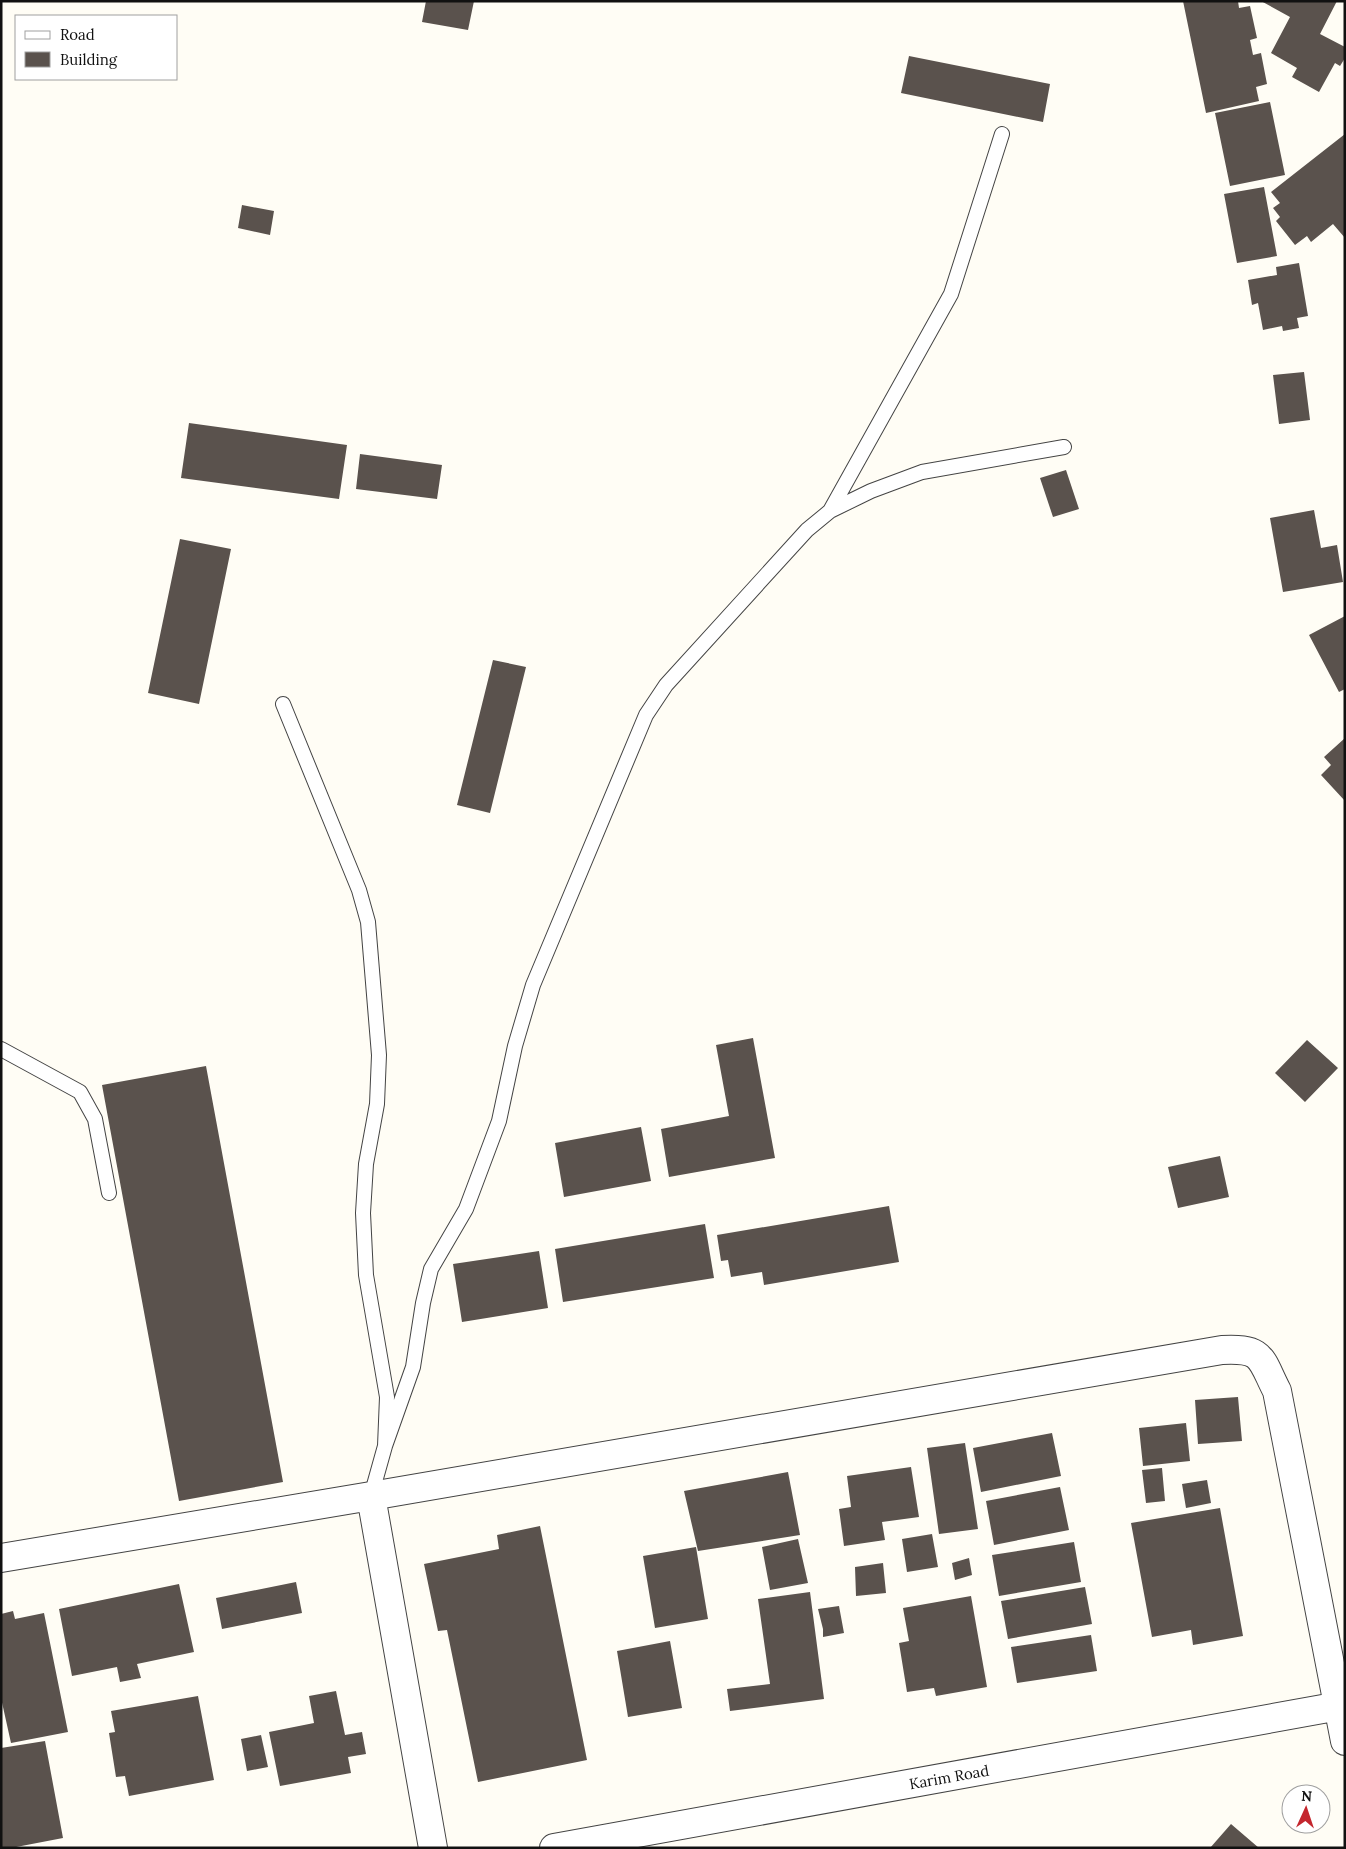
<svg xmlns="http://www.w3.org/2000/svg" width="1346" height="1849" viewBox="0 0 1346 1849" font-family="Lora,serif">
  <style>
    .building { fill: #5a524d }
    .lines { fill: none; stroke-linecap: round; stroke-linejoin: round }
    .lane-casing { stroke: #444; stroke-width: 16 }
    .street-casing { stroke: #444; stroke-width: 30 }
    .lane { stroke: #fff; stroke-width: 14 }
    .street { stroke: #fff; stroke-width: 28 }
    .labels { text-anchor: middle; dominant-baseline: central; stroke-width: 5; stroke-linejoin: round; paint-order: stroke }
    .street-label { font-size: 15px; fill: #111; stroke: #fff }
  </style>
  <rect width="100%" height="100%" fill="#fffdf5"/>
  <path class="building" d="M 426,1 L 474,1 L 468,30 L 422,22 Z
    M 1183,1 L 1238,1 L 1239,8 L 1250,6 L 1257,38 L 1250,40 L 1253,55 L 1261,53 L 1267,84 L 1256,87 L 1259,101 L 1206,113 Z
    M 1261,1 L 1337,1 L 1320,34 L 1345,47 L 1345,58 L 1340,66 L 1335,63 L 1319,92 L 1292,77 L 1297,68 L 1271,53 L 1290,17 Z
    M 909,56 L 1050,84 L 1043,122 L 901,93 Z
    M 1270,102 L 1285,175 L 1230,186 L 1215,113 Z
    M 1345,134 L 1345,238 L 1333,224 L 1311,242 L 1307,236 L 1295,245 L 1276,221 L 1280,217 L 1273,208 L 1280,203 L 1271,192 Z
    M 1264,187 L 1277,256 L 1237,263 L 1224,194 Z
    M 242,205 L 274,211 L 270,235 L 238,228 Z
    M 1299,263 L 1308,316 L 1297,318 L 1299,328 L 1283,331 L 1282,326 L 1263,330 L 1258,303 L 1252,305 L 1248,280 L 1277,275 L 1276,267 Z
    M 1304,372 L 1310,420 L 1279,424 L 1273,375 Z
    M 189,423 L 347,445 L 339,499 L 181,478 Z
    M 360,454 L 442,465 L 437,499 L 356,489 Z
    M 1066,470 L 1079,509 L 1053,517 L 1040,478 Z
    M 1314,510 L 1321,548 L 1337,545 L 1343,582 L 1283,592 L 1270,518 Z
    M 180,539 L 231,549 L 199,704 L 148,693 Z
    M 1345,616 L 1345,689 L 1339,692 L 1309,635 Z
    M 493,660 L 526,667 L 490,813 L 457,805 Z
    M 1345,738 L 1345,801 L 1321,775 L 1331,765 L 1324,757 Z
    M 753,1038 L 775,1158 L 669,1177 L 661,1129 L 729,1116 L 716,1045 Z
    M 1307,1040 L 1338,1068 L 1305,1102 L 1275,1073 Z
    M 206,1066 L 283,1482 L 179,1501 L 102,1085 Z
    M 641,1127 L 651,1181 L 564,1197 L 555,1143 Z
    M 1220,1156 L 1229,1197 L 1178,1208 L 1168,1167 Z
    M 889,1206 L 899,1262 L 764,1285 L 762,1272 L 731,1277 L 728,1260 L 721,1261 L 717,1235 Z
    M 705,1224 L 714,1278 L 563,1302 L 555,1249 Z
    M 539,1251 L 548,1308 L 462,1322 L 453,1264 Z
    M 1238,1397 L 1242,1441 L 1198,1444 L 1195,1400 Z
    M 1186,1423 L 1190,1461 L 1143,1466 L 1139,1428 Z
    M 1052,1433 L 1061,1476 L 981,1492 L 973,1448 Z
    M 965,1443 L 978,1529 L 939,1534 L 927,1448 Z
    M 911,1467 L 919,1517 L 882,1522 L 885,1540 L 844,1546 L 839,1509 L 851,1507 L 847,1476 Z
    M 1162,1468 L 1165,1501 L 1146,1503 L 1142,1470 Z
    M 788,1472 L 800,1535 L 698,1551 L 684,1491 Z
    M 1207,1480 L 1211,1503 L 1186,1508 L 1182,1484 Z
    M 1060,1487 L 1069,1530 L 994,1545 L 986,1501 Z
    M 1220,1508 L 1243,1636 L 1193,1645 L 1191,1630 L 1152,1637 L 1131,1523 Z
    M 540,1526 L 587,1760 L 478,1782 L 447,1630 L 438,1631 L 424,1564 L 499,1549 L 497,1535 Z
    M 932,1534 L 938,1567 L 907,1572 L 902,1539 Z
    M 798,1539 L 808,1583 L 770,1590 L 762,1547 Z
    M 1074,1542 L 1081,1582 L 999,1596 L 992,1555 Z
    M 696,1547 L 708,1619 L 655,1628 L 643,1556 Z
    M 969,1558 L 972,1575 L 955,1580 L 952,1563 Z
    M 883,1563 L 886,1593 L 856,1596 L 855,1567 Z
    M 296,1582 L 302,1613 L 222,1629 L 216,1598 Z
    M 179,1584 L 194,1652 L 137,1664 L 141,1678 L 120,1682 L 117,1667 L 72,1676 L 59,1609 Z
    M 1085,1587 L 1092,1624 L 1008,1639 L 1001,1601 Z
    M 810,1592 L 824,1699 L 730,1711 L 727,1689 L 770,1684 L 758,1599 Z
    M 971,1596 L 987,1687 L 936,1696 L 934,1688 L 907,1692 L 899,1643 L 909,1641 L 903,1608 Z
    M 839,1606 L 844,1633 L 823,1637 L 823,1629 L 818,1609 Z
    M 13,1611 L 15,1619 L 44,1613 L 68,1732 L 11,1743 L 1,1698 L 1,1614 Z
    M 1091,1635 L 1097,1671 L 1017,1683 L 1011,1647 Z
    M 670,1641 L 682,1708 L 628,1717 L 617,1651 Z
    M 336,1691 L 345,1735 L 362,1732 L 366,1754 L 348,1757 L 351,1773 L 280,1786 L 269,1732 L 314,1723 L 309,1696 Z
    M 198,1696 L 214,1780 L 129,1796 L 125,1776 L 116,1777 L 109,1733 L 115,1732 L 111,1711 Z
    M 261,1735 L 268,1767 L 247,1771 L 241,1739 Z
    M 45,1741 L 63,1838 L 11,1848 L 1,1848 L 1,1748 Z
    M 1231,1824 L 1259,1848 L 1210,1848 Z"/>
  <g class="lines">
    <g class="lane-casing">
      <path id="lane" d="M 830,511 L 951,294 L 1002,134
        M 283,704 L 359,890 L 368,922 L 379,1055 L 377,1104 L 366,1164 L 363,1213 L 366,1275 L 387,1397 L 385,1446 L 371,1496
        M 1,1049 L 80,1092 L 95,1119 L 109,1193
        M 385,1446 L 413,1367 L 423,1303 L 431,1269 L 466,1209 L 499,1121 L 515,1046 L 533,985 L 646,715 L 666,685 L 807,530 L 830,511 L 871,491 L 922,472 L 1064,447"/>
    </g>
    <g class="street-casing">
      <path id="street" d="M 371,1496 L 433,1848
        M 1,1558 L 371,1496 L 1222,1350 C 1264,1348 1260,1358 1277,1391 L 1345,1741
        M 554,1848 L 1345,1705"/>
    </g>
    <use href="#lane" class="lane"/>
    <use href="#street" class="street"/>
  </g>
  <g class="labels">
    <g class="street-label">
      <text transform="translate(949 1777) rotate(-10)">Karim Road</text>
    </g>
  </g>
  <rect width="1346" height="1849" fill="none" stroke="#111111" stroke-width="5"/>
  <rect x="15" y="15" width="162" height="65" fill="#ffffff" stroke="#a0a0a0"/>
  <rect x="25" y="31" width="25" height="8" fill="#ffffff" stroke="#a0a0a0"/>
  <text x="60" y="40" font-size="15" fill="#111111">Road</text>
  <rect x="25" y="52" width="25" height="15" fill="#5a524d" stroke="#a0a0a0"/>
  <text x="60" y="65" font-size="15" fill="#111111">Building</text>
  <g transform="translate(1306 1809) rotate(3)"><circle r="24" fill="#ffffff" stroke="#a0a0a0"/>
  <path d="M0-4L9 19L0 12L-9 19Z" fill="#c4262e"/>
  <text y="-8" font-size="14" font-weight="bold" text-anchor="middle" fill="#111111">N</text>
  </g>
</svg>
